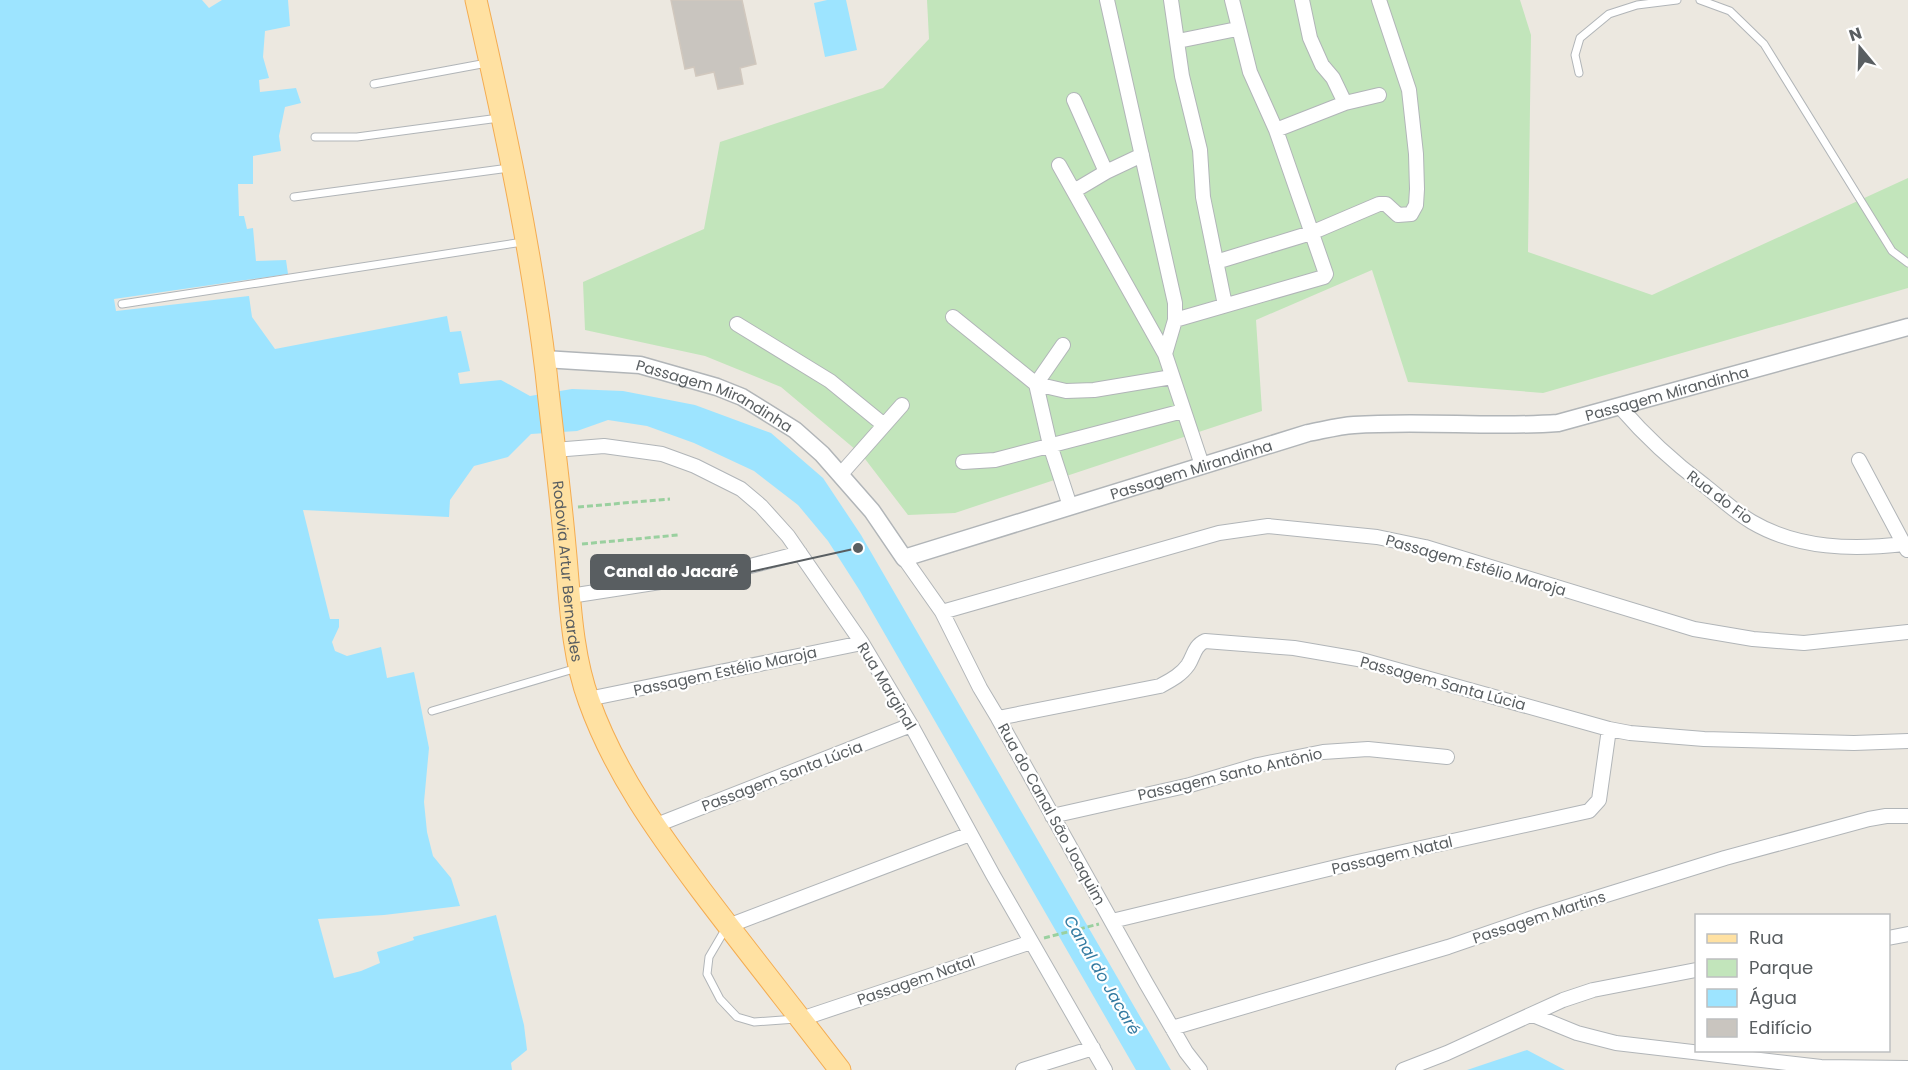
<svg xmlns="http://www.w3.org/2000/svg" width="1908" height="1070" viewBox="0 0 1908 1070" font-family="Poppins,sans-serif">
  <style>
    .green { fill: #c2e5bb }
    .water { fill: #9de4ff }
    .building { fill: #c9c5bf; stroke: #d1c8be; stroke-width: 1.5 }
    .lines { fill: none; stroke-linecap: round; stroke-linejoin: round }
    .service-casing { stroke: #b1b5b8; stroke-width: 9 }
    .minor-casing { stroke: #b1b5b8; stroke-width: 16 }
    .tertiary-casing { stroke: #b1b5b8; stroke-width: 19 }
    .primary-casing { stroke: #f4ac51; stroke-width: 23 }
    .path { stroke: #9ad09f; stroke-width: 3; stroke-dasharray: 6 3; stroke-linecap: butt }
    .service { stroke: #fff; stroke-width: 7 }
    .minor { stroke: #fff; stroke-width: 14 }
    .tertiary { stroke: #fff; stroke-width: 16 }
    .primary { stroke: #ffe1a2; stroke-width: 21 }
    .labels { text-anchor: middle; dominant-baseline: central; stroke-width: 4.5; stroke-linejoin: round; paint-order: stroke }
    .street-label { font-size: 15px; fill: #595e61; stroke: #fff }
    .water-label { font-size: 16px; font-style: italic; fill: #347ba1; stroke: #fff }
    .leader { fill: none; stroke: #595e61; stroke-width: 2 }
    .callout-dot { fill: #595e61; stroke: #fff; stroke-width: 2 }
    .callout { fill: #595e61; stroke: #595e61; stroke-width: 2 }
    .callout-label { font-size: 16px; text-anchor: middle; font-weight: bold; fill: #fff }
  </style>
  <rect width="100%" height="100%" fill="#ece8e0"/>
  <path class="green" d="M 927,0 L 1520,0 L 1531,35 L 1528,252 L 1652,295 L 1908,178 L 1908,288 L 1543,393 L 1408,382 L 1372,270 L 1256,320 L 1262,411 L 955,513 L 908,515 L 862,455 L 781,387 L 705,356 L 585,330 L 583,282 L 704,229 L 720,142 L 883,88 L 929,39 Z"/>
  <path class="water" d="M 0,0 L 202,0 L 209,8 L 222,0 L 288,0 L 290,26 L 265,31 L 263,57 L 269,78 L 259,80 L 260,92 L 296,88 L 301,103 L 285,107 L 279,136 L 281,151 L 253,156 L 253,184 L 238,184 L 239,216 L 244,216 L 247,229 L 253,228 L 256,261 L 286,260 L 288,274 L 114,299 L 116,311 L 249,296 L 252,317 L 275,349 L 447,316 L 450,332 L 461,331 L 470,371 L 458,373 L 460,384 L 501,380 L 530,396 L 572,389 L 623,391 L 695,405 L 771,433 L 823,478 L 861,535 L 1171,1070 L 1136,1070 L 860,591 L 828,541 L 798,505 L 754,471 L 694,443 L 647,426 L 608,420 L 577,431 L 531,434 L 508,457 L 474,466 L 450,500 L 449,517 L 303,510 L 330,619 L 339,619 L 339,627 L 332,642 L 335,651 L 347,656 L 381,647 L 387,678 L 414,672 L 429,748 L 424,802 L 427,832 L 433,856 L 451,878 L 460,906 L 384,915 L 318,919 L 334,978 L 361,971 L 380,963 L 377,952 L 414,940 L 413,937 L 496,915 L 524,1025 L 527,1050 L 511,1063 L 512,1070 L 0,1070 Z
    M 827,0 L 846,0 L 857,50 L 825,57 L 814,3 Z
    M 1527,1050 L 1565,1070 L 1467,1070 Z"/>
  <path class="building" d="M 671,0 L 742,0 L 756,64 L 740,68 L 743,84 L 718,89 L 714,72 L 696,76 L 694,67 L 685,69 Z"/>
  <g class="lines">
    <g class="service-casing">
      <path id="service" d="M 1700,0 L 1730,11 L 1764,44 L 1892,251 L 1908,263
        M 1579,73 L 1575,55 L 1580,38 L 1609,14 L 1637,5 L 1677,0
        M 374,84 L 487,63
        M 315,137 L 357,137 L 499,118
        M 294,197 L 509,168
        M 122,304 L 523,242
        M 432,711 L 577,668
        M 726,928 L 709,957 L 707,974 L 720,999 L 737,1017 L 754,1022 L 796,1019"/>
    </g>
    <g class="minor-casing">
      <path id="minor" d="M 1107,0 L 1175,303 L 1175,320 L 1165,354
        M 1171,0 L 1182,76 L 1200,150 L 1203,197 L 1225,305
        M 1302,0 L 1310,38 L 1322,65 L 1333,78 L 1345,103
        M 1178,41 L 1237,29
        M 1074,100 L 1106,172
        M 1276,130 L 1345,103 L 1379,95
        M 1059,165 L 1165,354 L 1202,465
        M 1074,191 L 1106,172 L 1142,155
        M 1216,262 L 1311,233 L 1379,204 L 1386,204 L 1398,215 L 1411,214 L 1416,205 L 1417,189 L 1416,154 L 1409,90 L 1379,0
        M 953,317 L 1036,384 L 1050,445 L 1070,506
        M 1175,320 L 1324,277 L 1326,274 L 1276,130 L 1250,72 L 1232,0
        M 737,324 L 830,381 L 884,425
        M 1063,345 L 1036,384 L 1066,391 L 1094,390 L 1172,377
        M 1620,407 C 1645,436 1673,462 1704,485 C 1719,497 1735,512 1752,522 C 1798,549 1853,550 1904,544
        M 554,450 L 604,446 L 662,454 L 695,466 L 741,489 L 761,506 L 788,536 L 862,643 L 911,725 L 993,875 L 1105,1070
        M 1859,460 L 1907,550
        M 963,462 L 995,460 L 1183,411
        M 841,474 L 902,405
        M 904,558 L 942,612 L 980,688 L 998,718 L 1146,983 L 1186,1052 L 1200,1070
        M 570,596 L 731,571 L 800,553
        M 942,612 L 1219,533 L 1268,526 L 1377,537 L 1425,547 L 1694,629 L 1753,639 L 1804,643 L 1908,632
        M 588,699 L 862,643
        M 998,718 L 1160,686 C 1171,680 1181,675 1188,665 C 1194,656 1194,646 1205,641 L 1294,648 L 1358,659 L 1609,729 L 1630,733 L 1704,739 L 1854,743 L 1908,741
        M 1052,816 L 1190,785 L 1258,765 L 1323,752 L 1368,749 L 1447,757
        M 654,826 L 911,725
        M 1112,921 L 1353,863 L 1589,811 L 1599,800 L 1609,729
        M 728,926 L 970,834
        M 1888,938 L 1908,934
        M 1533,1015 L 1577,1033 L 1616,1043 L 1821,1067 L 1908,1068
        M 801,1019 L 1031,942
        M 1172,1028 L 1448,947 L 1535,917 L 1725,858 L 1869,819 L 1886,816 L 1908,816
        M 1023,1070 L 1093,1048
        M 1403,1070 L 1447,1053 L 1563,1000 L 1593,990 L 1696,970"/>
    </g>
    <g class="tertiary-casing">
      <g id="tertiary">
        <path id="s1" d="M 544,359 L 640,365 L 717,387 L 742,397 L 795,430 L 822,454 L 872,511 L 904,558 L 1308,433 C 1324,430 1339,426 1354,425 C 1422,420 1490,428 1558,423 L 1908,327"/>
      </g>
    </g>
    <g class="primary-casing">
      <g id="primary">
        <path id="s2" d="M 476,0 C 504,123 531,247 546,372 C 552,430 560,488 565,546 C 570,596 571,652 589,701 C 614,771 657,831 701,890 C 747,951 794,1010 840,1070"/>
      </g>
    </g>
    <path class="path" d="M 578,507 L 670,499
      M 582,544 L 678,535
      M 1044,938 L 1099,924"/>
    <use href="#service" class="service"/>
    <use href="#minor" class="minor"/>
    <use href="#tertiary" class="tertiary"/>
    <use href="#primary" class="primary"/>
  </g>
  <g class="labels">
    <g class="street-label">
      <text stroke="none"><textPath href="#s1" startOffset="1221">Passagem Mirandinha</textPath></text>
      <text stroke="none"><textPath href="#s1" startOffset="177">Passagem Mirandinha</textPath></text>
      <text stroke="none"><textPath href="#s1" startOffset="735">Passagem Mirandinha</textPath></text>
      <text transform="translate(1720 497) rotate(37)">Rua do Fio</text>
      <text transform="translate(1476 565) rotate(16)">Passagem Estélio Maroja</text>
      <text stroke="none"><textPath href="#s2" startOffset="579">Rodovia Artur Bernardes</textPath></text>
      <text transform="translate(725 671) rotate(-12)">Passagem Estélio Maroja</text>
      <text transform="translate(1443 683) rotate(15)">Passagem Santa Lúcia</text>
      <text transform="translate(887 686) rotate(59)">Rua Marginal</text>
      <text transform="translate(1230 774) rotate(-13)">Passagem Santo Antônio</text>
      <text transform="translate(782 776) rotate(-21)">Passagem Santa Lúcia</text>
      <text transform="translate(1052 814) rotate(61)">Rua do Canal São Joaquim</text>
      <text transform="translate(1392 855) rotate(-13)">Passagem Natal</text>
      <text transform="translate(1539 917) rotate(-18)">Passagem Martins</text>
      <text transform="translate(916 980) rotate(-19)">Passagem Natal</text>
    </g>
    <g class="water-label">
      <text transform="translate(1102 975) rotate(60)">Canal do Jacaré</text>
    </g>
  </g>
  <path class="leader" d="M858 548L750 572"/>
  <circle class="callout-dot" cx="858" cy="548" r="6"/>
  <rect class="callout" x="591" y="555" width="159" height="34" rx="6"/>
  <g class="callout-label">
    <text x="671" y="577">Canal do Jacaré</text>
  </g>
  <rect x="1695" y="914" width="195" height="138" fill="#ffffff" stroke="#bdbfc0" stroke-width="1.5"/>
  <rect x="1707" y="934" width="30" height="9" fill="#ffe1a2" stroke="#bdbfc0" stroke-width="1.5"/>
  <text x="1749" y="944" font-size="18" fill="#595e61">Rua</text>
  <rect x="1707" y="959" width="30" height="18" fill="#c2e5bb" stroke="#bdbfc0" stroke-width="1.5"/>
  <text x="1749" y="974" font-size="18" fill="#595e61">Parque</text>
  <rect x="1707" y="989" width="30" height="18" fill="#9de4ff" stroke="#bdbfc0" stroke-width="1.5"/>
  <text x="1749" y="1004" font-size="18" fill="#595e61">Água</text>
  <rect x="1707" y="1019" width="30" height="18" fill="#c9c5bf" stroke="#bdbfc0" stroke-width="1.5"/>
  <text x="1749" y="1034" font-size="18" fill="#595e61">Edifício</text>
  <g transform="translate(1860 48) rotate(341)" stroke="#ffffff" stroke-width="4.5" paint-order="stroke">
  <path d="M0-4.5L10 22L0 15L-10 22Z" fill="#595e61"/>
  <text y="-9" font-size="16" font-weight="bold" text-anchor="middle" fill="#595e61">N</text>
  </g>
</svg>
